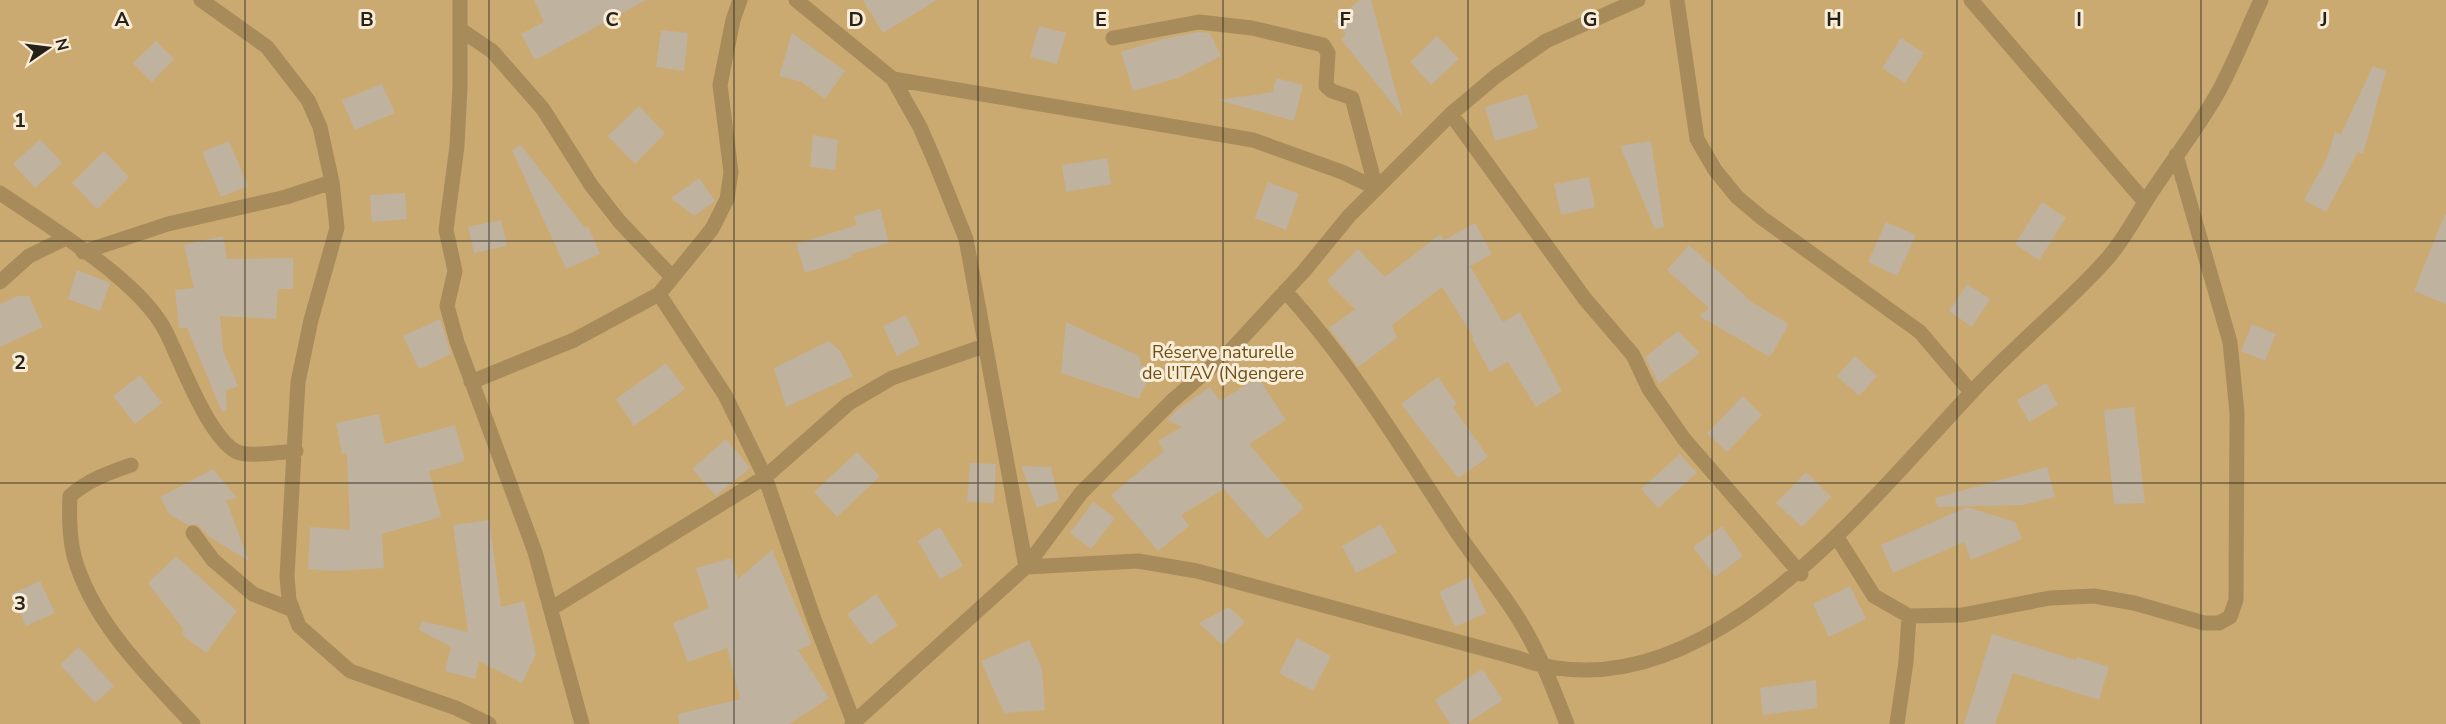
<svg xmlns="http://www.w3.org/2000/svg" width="2446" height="724" viewBox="0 0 2446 724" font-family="'Nunito Sans',sans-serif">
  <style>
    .green { fill: #cbaa71 }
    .building { fill: #bfb29f }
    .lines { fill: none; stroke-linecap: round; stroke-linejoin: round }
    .minor { stroke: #a88b5b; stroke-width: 15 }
    .grid { fill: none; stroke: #26221a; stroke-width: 1.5; stroke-opacity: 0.55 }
    .labels { text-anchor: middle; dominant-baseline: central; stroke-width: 6; stroke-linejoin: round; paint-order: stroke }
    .park-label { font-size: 18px; fill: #6c4f16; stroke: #f9edd8 }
    .grid-label { font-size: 20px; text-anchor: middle; font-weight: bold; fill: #26221a; stroke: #f9edd8; stroke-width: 6; stroke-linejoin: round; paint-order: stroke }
  </style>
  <rect width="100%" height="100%" fill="#ecdfcb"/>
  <path class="green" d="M 0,0 L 2446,0 L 2446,724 L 0,724 Z"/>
  <path class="building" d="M 534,0 L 646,0 L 535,60 L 521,34 L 544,22 Z
    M 863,0 L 937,0 L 883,33 Z
    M 1360,0 L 1371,0 L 1403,117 L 1341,39 L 1346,34 L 1334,21 Z
    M 1039,26 L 1066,33 L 1057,64 L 1030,57 Z
    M 661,30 L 688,33 L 684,71 L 656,67 Z
    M 1199,32 L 1210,33 L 1221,56 L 1178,78 L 1133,91 L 1121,52 L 1163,39 Z
    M 792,33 L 845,71 L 825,99 L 802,82 L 779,76 Z
    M 1437,36 L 1459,59 L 1431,85 L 1410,62 Z
    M 1901,38 L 1924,53 L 1905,83 L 1882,68 Z
    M 156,41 L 174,59 L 152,82 L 133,63 Z
    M 2373,66 L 2386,71 L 2363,154 L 2358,152 L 2326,212 L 2304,200 L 2327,158 L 2335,132 L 2341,134 Z
    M 1276,78 L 1303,85 L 1294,121 L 1218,100 L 1273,92 Z
    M 382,84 L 395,113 L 355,130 L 342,100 Z
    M 1527,94 L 1538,128 L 1495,141 L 1485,107 Z
    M 639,106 L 665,133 L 635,164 L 608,136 Z
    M 813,135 L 838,140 L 835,170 L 810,167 Z
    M 40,139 L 62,163 L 35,188 L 13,164 Z
    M 229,141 L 248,186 L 221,197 L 202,152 Z
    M 1651,141 L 1664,227 L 1655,229 L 1620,146 Z
    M 521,145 L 585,228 L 588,226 L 600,254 L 566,269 L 512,150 Z
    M 104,151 L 129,177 L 97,209 L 72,183 Z
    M 1107,158 L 1111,184 L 1066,192 L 1062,165 Z
    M 1589,177 L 1595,207 L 1561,215 L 1554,184 Z
    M 699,178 L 715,201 L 694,216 L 671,198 Z
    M 1268,182 L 1299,194 L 1286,230 L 1255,218 Z
    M 405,193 L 407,219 L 372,222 L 370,195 Z
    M 2042,202 L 2066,218 L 2039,260 L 2015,244 Z
    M 880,209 L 889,243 L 851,254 L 852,257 L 805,273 L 796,244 L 857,225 L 854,216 Z
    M 2445,214 L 2446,215 L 2446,304 L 2414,291 Z
    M 501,220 L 507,246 L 474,253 L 468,227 Z
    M 1886,222 L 1916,235 L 1897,276 L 1868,262 Z
    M 1475,223 L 1492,254 L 1470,266 L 1503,322 L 1520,312 L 1562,391 L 1536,407 L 1508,362 L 1490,372 L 1472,339 L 1474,338 L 1442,287 L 1392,325 L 1397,338 L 1358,367 L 1329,328 L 1355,309 L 1327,281 L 1358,249 L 1385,277 L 1440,234 L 1444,240 Z
    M 223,236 L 227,259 L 293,258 L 293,289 L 278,289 L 276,319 L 220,316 L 223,350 L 238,386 L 226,391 L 227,410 L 222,412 L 187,328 L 179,328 L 175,290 L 194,288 L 184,245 Z
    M 1689,245 L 1753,303 L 1789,324 L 1770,357 L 1699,316 L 1709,308 L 1667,270 Z
    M 77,270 L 110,283 L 100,311 L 68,299 Z
    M 1967,284 L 1990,299 L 1972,327 L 1949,311 Z
    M 18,296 L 29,296 L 43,327 L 0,347 L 0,304 Z
    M 906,315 L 920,344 L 897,356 L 883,326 Z
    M 440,319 L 451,354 L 419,369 L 403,336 Z
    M 1066,322 L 1139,356 L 1141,366 L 1154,366 L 1139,399 L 1061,373 Z
    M 2252,324 L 2276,334 L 2265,361 L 2241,351 Z
    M 1678,331 L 1700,353 L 1659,384 L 1645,357 Z
    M 829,341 L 840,351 L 853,376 L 786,407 L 774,368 Z
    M 1855,356 L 1877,376 L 1859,396 L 1837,376 Z
    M 666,363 L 685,389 L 634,426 L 616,399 Z
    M 140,375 L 162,403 L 135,424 L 113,396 Z
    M 1258,377 L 1286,420 L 1249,444 L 1304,508 L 1267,539 L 1224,489 L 1181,515 L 1189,526 L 1158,551 L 1111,495 L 1164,451 L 1158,441 L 1182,427 L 1167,420 L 1177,410 L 1210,387 L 1220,401 Z
    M 1438,377 L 1457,404 L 1453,407 L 1488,457 L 1458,478 L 1401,404 Z
    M 2046,383 L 2058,405 L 2029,422 L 2017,400 Z
    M 1743,396 L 1762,415 L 1727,452 L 1707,433 Z
    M 2134,407 L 2145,503 L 2114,504 L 2104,410 Z
    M 379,414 L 385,444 L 455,425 L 465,461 L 429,471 L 441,517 L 382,534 L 384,568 L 335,571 L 308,569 L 310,527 L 350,530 L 347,453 L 342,454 L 336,423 Z
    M 726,439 L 750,468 L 716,496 L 692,469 Z
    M 857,452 L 880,476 L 837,517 L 814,492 Z
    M 1680,454 L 1697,473 L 1658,508 L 1641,489 Z
    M 970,463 L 996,464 L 994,503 L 967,502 Z
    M 1021,466 L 1051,467 L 1059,500 L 1037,508 Z
    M 2047,467 L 2055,497 L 2023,505 L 1937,507 L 1935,498 Z
    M 213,469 L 237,498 L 226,500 L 249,561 L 208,536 L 197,524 L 188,525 L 169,514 L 160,497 Z
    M 1806,472 L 1831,497 L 1802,527 L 1776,503 Z
    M 1093,502 L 1115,518 L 1091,549 L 1070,533 Z
    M 1967,507 L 2015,522 L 2022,539 L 1971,560 L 1964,542 L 1893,573 L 1881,545 Z
    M 489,520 L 501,607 L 524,601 L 536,654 L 522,683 L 479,661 L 475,679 L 445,671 L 451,647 L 419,630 L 422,621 L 468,632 L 453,525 Z
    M 1381,524 L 1397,552 L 1356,573 L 1342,546 Z
    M 1722,526 L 1743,556 L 1715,577 L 1693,547 Z
    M 940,527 L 963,566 L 940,579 L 918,541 Z
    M 772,550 L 812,644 L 798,650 L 829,698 L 789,724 L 679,724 L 678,714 L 740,699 L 727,648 L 688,662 L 673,623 L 709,608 L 696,568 L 731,558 L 738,579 Z
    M 176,556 L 237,611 L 206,653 L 181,634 L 184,630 L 148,583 Z
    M 1470,577 L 1486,613 L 1455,627 L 1439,592 Z
    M 40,581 L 55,613 L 26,626 L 11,594 Z
    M 1850,586 L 1866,619 L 1829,637 L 1813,604 Z
    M 876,594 L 898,625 L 870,645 L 847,614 Z
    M 1229,607 L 1245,622 L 1222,645 L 1199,623 Z
    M 1992,634 L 2076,660 L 2077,657 L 2109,667 L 2099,700 L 2013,673 L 1995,724 L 1964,724 Z
    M 1297,638 L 1331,656 L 1313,691 L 1279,673 Z
    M 1029,640 L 1042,668 L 1045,710 L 1004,713 L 981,661 Z
    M 79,647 L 114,686 L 95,703 L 60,665 Z
    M 1482,669 L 1503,700 L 1466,724 L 1450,724 L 1435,700 Z
    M 1816,680 L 1817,708 L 1763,715 L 1760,688 Z"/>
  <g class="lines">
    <path class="minor" d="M 201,0 L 267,47 L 308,100 L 320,127 L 332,182 L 337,228 L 311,320 L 298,382 L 287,576 L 289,600 L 299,626 L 350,671 L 456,708 L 489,724
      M 460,0 L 460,87 L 457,146 L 446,230 L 455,271 L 447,306 L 457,342 L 535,552 L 582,724
      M 796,0 L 893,79 L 920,127 L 936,164 L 966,239 L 1026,567
      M 1677,0 L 1697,139 L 1715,170 L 1737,197 L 1762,218 L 1920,332 L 1971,392
      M 1971,0 L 2145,202
      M 461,30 L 492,51 L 543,109 L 591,185 L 619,221 L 672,277
      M 1113,38 L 1199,22 L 1252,28 L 1323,45 L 1328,53 L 1326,86 L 1332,91 L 1352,98 L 1376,188
      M 893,79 L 1253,140 L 1342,172 L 1376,188
      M 1451,114 L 1585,299 L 1633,355 L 1649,389 L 1684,439 L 1801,574
      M 0,193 C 49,227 140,280 166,332 C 181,362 208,437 237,452 C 247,457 284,452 296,451
      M 83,252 L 168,224 L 286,197 L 332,182
      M 0,282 L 29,256 L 64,239
      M 1285,291 C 1348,360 1398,442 1449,520 C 1472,557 1503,591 1524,628 C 1542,659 1554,691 1567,724
      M 659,294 L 725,395 L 765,477 L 814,619 L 854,723
      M 471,382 L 574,340 L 659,294 L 712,229 L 727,199 L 731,172 L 720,85 L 733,20 L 740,0
      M 131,465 C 108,473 88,480 70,496 C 69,516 69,536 74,556 C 92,622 148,676 193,724
      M 193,533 L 213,560 L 253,594 L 293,610
      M 1838,539 L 1874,596 L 1909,616 L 1906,662 L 1897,724
      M 1026,567 L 1081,493 L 1172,401 L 1231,350 L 1304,271 L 1349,216 L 1451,114 L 1496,76 L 1546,41 L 1638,0
      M 552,608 L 765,477 L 849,403 L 892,378 L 984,346
      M 1909,616 L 1962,615 L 2050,598 L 2094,596 L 2134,603 L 2204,623 L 2219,623 L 2230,617 L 2236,600 L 2237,413 L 2230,342 L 2176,155
      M 852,724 L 1026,567 L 1138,561 L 1197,571 L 1518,658 C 1698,724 1865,505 1971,393 C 2014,346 2065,306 2107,259 C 2124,240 2137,214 2151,193 C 2172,161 2197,129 2216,96 C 2233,66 2246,32 2261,0"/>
  </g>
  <path class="grid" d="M 245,0 L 245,724M 489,0 L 489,724M 734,0 L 734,724M 978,0 L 978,724M 1223,0 L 1223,724M 1468,0 L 1468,724M 1712,0 L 1712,724M 1957,0 L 1957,724M 2201,0 L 2201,724M 0,241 L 2446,241M 0,483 L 2446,483"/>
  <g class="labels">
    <g class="park-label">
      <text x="1223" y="352">Réserve naturelle<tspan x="1223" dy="21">de l'ITAV (Ngengere</tspan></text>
    </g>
  </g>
  <g class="grid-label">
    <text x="122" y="26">A</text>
    <text x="367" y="26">B</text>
    <text x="612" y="26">C</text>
    <text x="856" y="26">D</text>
    <text x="1101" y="26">E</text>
    <text x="1345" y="26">F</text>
    <text x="1590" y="26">G</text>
    <text x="1834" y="26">H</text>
    <text x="2079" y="26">I</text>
    <text x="2324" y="26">J</text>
    <text x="20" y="127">1</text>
    <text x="20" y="369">2</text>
    <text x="20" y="610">3</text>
  </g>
  <g transform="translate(48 48) rotate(76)" stroke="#f9edd8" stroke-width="4.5" paint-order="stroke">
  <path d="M0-4.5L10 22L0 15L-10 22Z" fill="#26221a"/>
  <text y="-9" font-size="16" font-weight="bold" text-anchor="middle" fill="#26221a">N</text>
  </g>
</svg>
